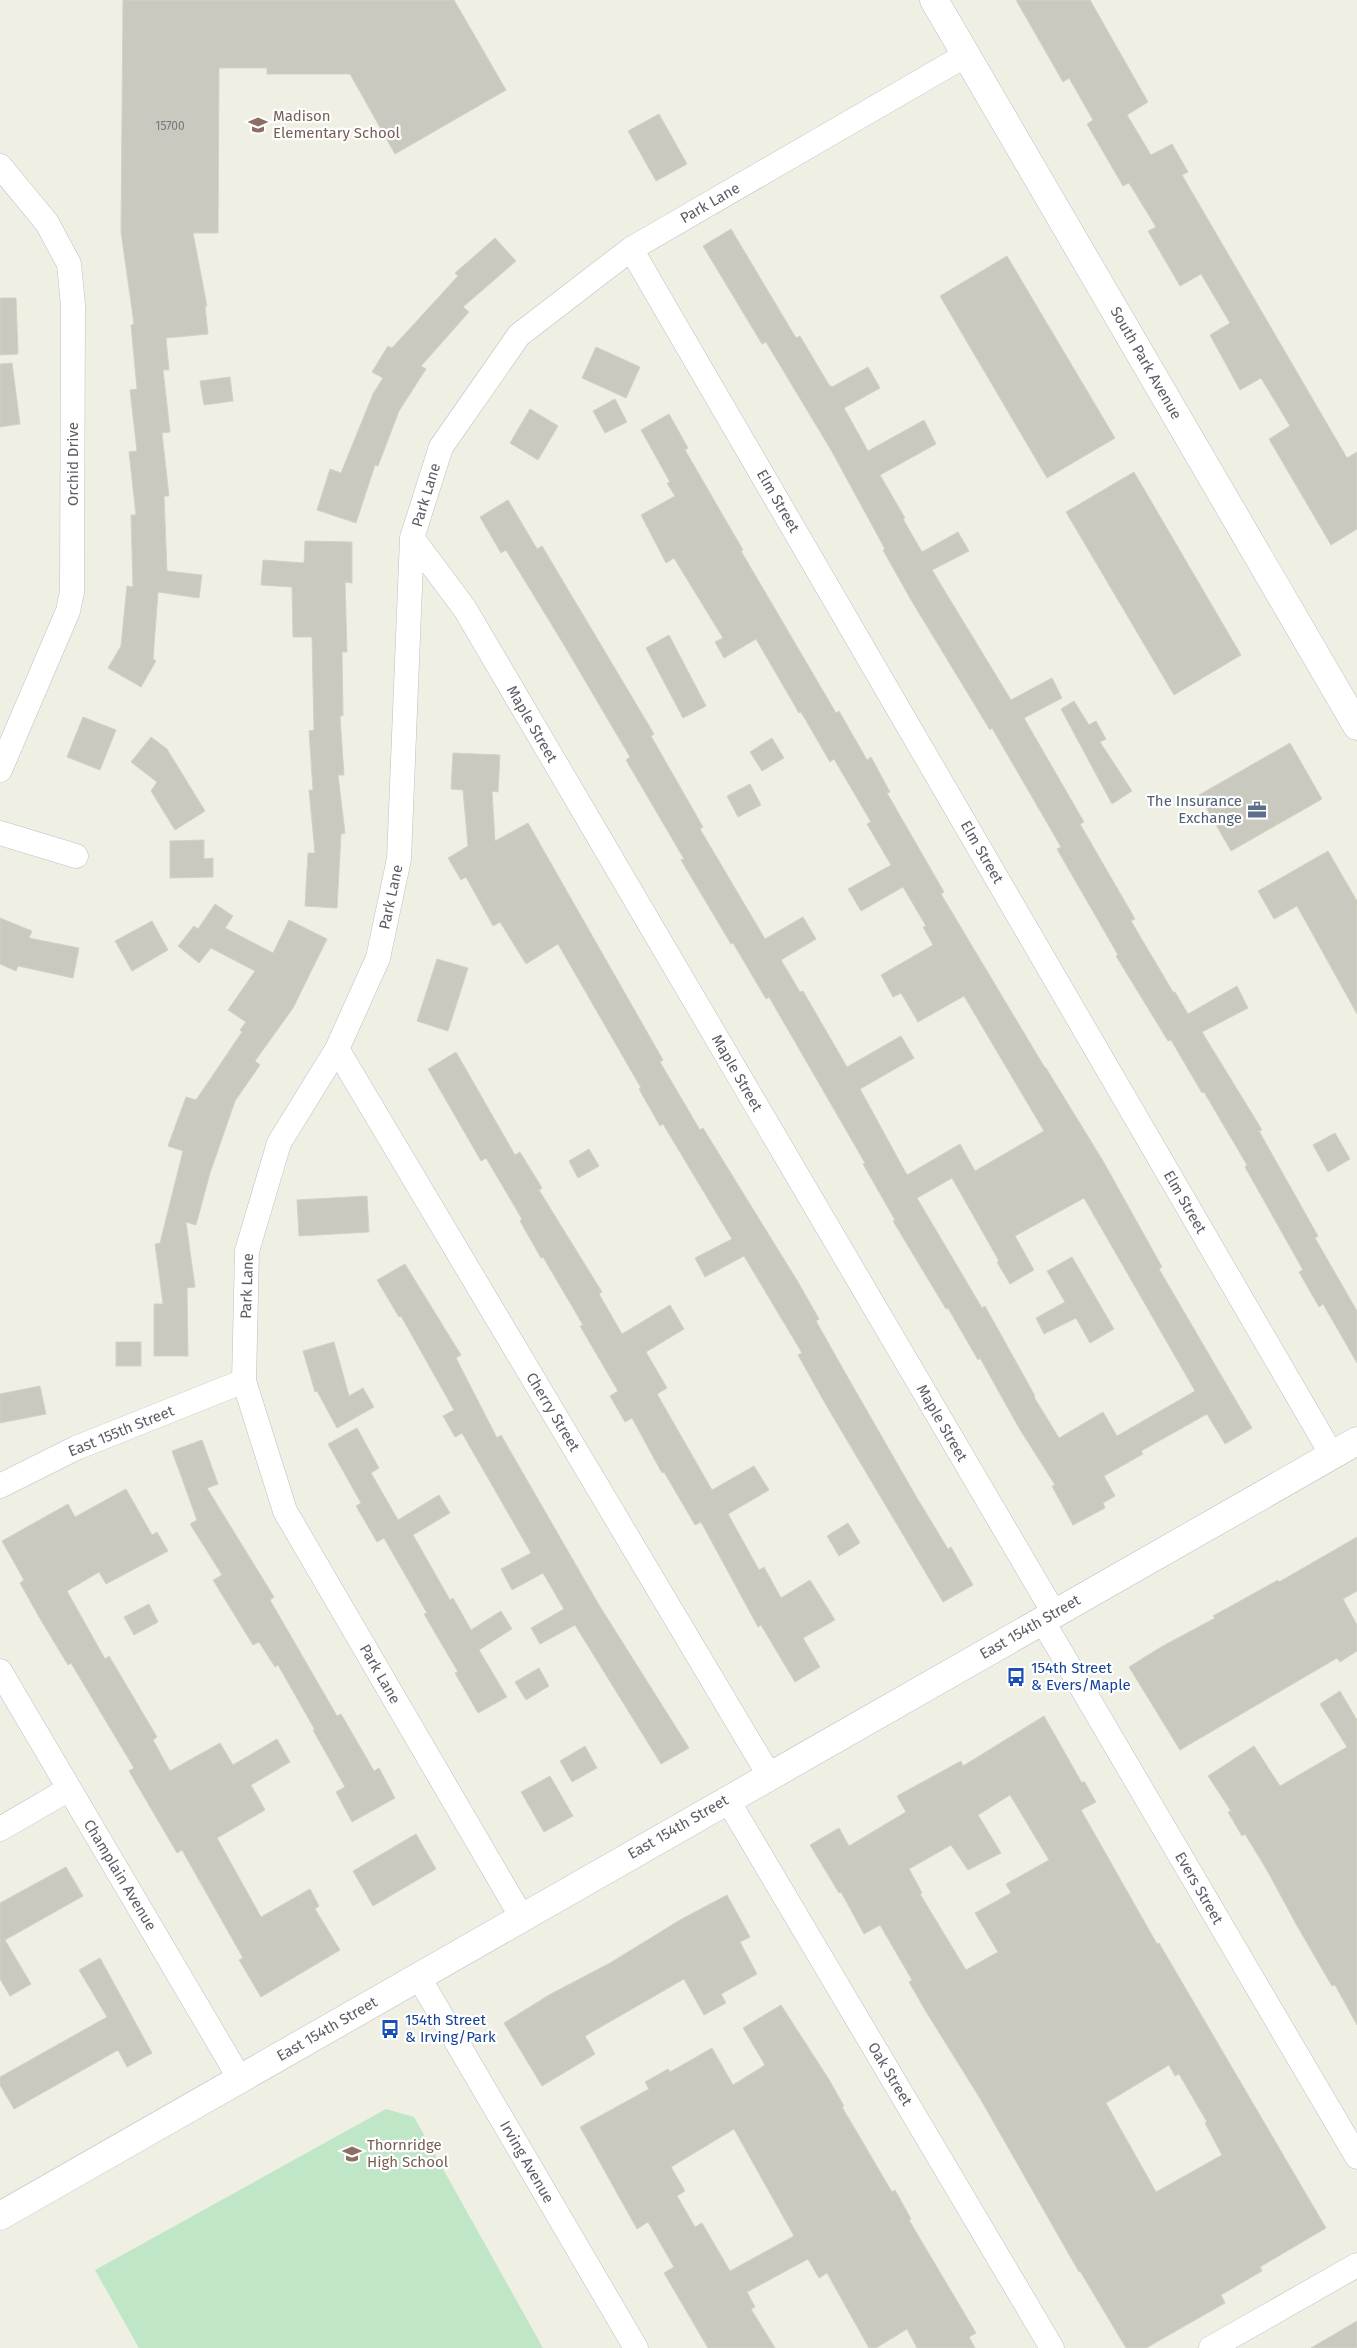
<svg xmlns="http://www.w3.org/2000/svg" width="1357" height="2348" viewBox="0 0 1357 2348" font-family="'Fira Sans',sans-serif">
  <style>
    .green { fill: #bfe7c7 }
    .building { fill: #cac9c0; stroke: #d4d2c1; fill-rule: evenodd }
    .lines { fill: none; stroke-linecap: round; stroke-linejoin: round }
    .minor-casing { stroke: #bdbfc5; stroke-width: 25 }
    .tertiary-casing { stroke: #bdbfc5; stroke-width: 29 }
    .minor { stroke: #fff; stroke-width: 24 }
    .tertiary { stroke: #fff; stroke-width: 28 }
    .labels { text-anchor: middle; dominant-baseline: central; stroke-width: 4.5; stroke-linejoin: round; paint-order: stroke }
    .number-label { font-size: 12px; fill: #77787c }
    .education-label { font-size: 15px; fill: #785e54; stroke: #fff; text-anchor: start }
    .street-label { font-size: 15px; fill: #5b5d65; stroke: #fff }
    .service-label { font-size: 15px; fill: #4e5e75; stroke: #fff; text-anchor: end }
    .transit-label { font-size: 15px; fill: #164399; stroke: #fff; text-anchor: start }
  </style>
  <rect width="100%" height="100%" fill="#efefe3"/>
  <path class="green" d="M 386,2109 L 414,2117 L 543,2348 L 139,2348 L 95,2270 Z"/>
  <path class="building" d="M 123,0 L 454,0 L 506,90 L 395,154 L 350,74 L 267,74 L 267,68 L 219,68 L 218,233 L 193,233 L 207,306 L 205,306 L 208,334 L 166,338 L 169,370 L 163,370 L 170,432 L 162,433 L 169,496 L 164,496 L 167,571 L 202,575 L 199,598 L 158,592 L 153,659 L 156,661 L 141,687 L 108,668 L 121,646 L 127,586 L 133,587 L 131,515 L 136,515 L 129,452 L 137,451 L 130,390 L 137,389 L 131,325 L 134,324 L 121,232 Z
    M 1016,0 L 1090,0 L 1148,102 L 1127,115 L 1151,155 L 1172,144 L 1188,172 L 1182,175 L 1347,458 L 1357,452 L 1357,529 L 1331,545 L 1269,439 L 1290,426 L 1261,378 L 1240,390 L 1210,335 L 1230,323 L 1201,274 L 1180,286 L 1148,231 L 1156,227 L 1129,183 L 1123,186 L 1087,124 L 1093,120 L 1069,78 L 1063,82 Z
    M 659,114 L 687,164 L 656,181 L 628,131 Z
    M 731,229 L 796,338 L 800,336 L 829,385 L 832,387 L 868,367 L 880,388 L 844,408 L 868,451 L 924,420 L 936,444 L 880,475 L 905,518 L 903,519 L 922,552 L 958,532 L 969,551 L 932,570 L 1011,700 L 1052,678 L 1062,698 L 1024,718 L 1084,822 L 1080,824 L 1135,919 L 1131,921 L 1173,992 L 1175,992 L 1188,1014 L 1237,986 L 1248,1008 L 1202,1032 L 1262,1130 L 1259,1131 L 1318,1236 L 1315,1238 L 1357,1311 L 1357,1363 L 1323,1304 L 1319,1307 L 1299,1272 L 1303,1270 L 1245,1167 L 1247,1165 L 1204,1092 L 1202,1093 L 1171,1040 L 1168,1041 L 1116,956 L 1118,955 L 1057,849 L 1061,847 L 992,728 L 990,730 L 911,600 L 883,550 L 885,549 L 831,450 L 766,342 L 762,344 L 703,246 Z
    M 495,238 L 516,261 L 463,307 L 469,312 L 421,366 L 426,369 L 399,411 L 378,466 L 375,465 L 356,523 L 317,510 L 330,469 L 341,473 L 373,394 L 383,378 L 372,372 L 388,346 L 392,348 L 458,276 L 455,273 Z
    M 1007,256 L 1115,438 L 1047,478 L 940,296 Z
    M 0,298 L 16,298 L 18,354 L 0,355 Z
    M 596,347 L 640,367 L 626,398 L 582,378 Z
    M 12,363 L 20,424 L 0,427 L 0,364 Z
    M 230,377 L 233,401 L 204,405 L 200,381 Z
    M 615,399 L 627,422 L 605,433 L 593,411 Z
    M 530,409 L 558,426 L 538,460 L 510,443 Z
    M 669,414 L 688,448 L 685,450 L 743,550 L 741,551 L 836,713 L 839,711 L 867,760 L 871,757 L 890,792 L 887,793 L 944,892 L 941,894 L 1045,1068 L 1046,1068 L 1103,1161 L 1162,1267 L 1159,1269 L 1252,1428 L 1225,1444 L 1207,1414 L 1141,1451 L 1143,1454 L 1104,1476 L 1115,1496 L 1103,1503 L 1105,1508 L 1073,1525 L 1052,1486 L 1055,1485 L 1019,1428 L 980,1358 L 978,1360 L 948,1308 L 946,1309 L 893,1221 L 895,1220 L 863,1164 L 865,1163 L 769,997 L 766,999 L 733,943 L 731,944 L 681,860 L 684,859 L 626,760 L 630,757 L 564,645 L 506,550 L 501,553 L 480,517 L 508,500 L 537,549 L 542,546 L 654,734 L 651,736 L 703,827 L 700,829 L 765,939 L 803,917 L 816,939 L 781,960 L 800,992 L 803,991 L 847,1067 L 901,1036 L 914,1058 L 860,1089 L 907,1175 L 960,1144 L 975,1171 L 1044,1131 L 964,996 L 918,1022 L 901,993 L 893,997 L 881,975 L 933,945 L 923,927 L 926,926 L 903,887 L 861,911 L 848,889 L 891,865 L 867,824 L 871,822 L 834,759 L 830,762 L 801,712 L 799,713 L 756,639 L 724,658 L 715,642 L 723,638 L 674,558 L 666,563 L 641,515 L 675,496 L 667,483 L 670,482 L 641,430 ZM 952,1178 L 999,1261 L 997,1262 L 1010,1284 L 1034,1270 L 1015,1236 L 1084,1198 L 1195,1391 L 1117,1436 L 1103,1412 L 1059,1438 L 1034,1397 L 1035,1396 L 985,1306 L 982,1308 L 917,1198 Z
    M 1134,472 L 1241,655 L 1174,695 L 1066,512 Z
    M 305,541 L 352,542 L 352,583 L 345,582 L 347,652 L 342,652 L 343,716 L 340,716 L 344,775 L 338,775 L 345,833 L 341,834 L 337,908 L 305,906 L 308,853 L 315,853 L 309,790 L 313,790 L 309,731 L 314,730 L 312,637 L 293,637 L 292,587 L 261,585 L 263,560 L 304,563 Z
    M 669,635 L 706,706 L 683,718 L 646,648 Z
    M 1074,701 L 1089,725 L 1096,721 L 1106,739 L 1100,742 L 1132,791 L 1112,804 L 1061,709 Z
    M 83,717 L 116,730 L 100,770 L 67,757 Z
    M 151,737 L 167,749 L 205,811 L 175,830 L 151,791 L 157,782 L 131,762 Z
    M 772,738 L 784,758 L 762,771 L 750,752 Z
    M 1290,743 L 1322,799 L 1231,851 L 1199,795 Z
    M 453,753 L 500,755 L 498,792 L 492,791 L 495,841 L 528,823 L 663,1060 L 660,1062 L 700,1130 L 703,1128 L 798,1282 L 819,1319 L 816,1321 L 847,1376 L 917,1498 L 948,1549 L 951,1547 L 973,1585 L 943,1602 L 826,1405 L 798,1355 L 802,1353 L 744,1256 L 705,1277 L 695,1258 L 732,1239 L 663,1124 L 660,1126 L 639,1089 L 641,1088 L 558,944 L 526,964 L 500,922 L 493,926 L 466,877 L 461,880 L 448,858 L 468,846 L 463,790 L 451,789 Z
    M 750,784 L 761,805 L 738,817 L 727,796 Z
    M 204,840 L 204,859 L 213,858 L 213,877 L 170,878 L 170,841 Z
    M 1328,851 L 1357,901 L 1357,1014 L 1297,906 L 1274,919 L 1258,891 Z
    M 215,904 L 233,916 L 225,928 L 273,953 L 289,920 L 327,939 L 293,1008 L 255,1061 L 260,1065 L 235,1101 L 210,1173 L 196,1225 L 186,1222 L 195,1287 L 187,1288 L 188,1356 L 154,1356 L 154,1304 L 163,1304 L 155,1244 L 160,1243 L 183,1151 L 168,1146 L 186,1097 L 196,1100 L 242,1032 L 240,1030 L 246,1022 L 228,1010 L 255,971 L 211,948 L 199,963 L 178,946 L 194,926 L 198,929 Z
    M 0,918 L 32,931 L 29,938 L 79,948 L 73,978 L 18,966 L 16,971 L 0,964 Z
    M 152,921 L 168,950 L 132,971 L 115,941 Z
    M 437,959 L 468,968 L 448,1031 L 417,1021 Z
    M 456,1052 L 515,1155 L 520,1152 L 542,1188 L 539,1190 L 602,1292 L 599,1294 L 622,1334 L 670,1305 L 684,1329 L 646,1352 L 667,1388 L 657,1394 L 712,1490 L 754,1466 L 769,1490 L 728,1514 L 759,1570 L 764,1567 L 781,1598 L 810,1580 L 835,1620 L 803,1638 L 820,1667 L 795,1682 L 761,1625 L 758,1627 L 701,1522 L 695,1525 L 664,1472 L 662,1473 L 632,1418 L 625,1422 L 610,1396 L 618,1391 L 580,1326 L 583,1325 L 543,1257 L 541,1258 L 520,1221 L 522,1219 L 486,1158 L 481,1161 L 428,1069 Z
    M 1335,1133 L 1350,1159 L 1328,1172 L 1313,1145 Z
    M 589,1149 L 599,1166 L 578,1178 L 569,1161 Z
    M 367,1196 L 369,1232 L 299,1236 L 297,1200 Z
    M 1072,1257 L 1114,1329 L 1090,1343 L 1076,1318 L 1044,1334 L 1036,1318 L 1065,1302 L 1047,1271 Z
    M 405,1264 L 461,1355 L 456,1358 L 497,1438 L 501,1435 L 599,1605 L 689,1748 L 661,1764 L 575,1625 L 540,1644 L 531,1628 L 564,1609 L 543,1573 L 512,1590 L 501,1569 L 531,1553 L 462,1433 L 455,1437 L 443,1416 L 454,1410 L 401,1316 L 399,1317 L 377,1280 Z
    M 116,1342 L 141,1342 L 141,1366 L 116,1366 Z
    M 334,1342 L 349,1396 L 363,1388 L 374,1407 L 337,1428 L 317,1391 L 315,1392 L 303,1351 Z
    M 40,1386 L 46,1414 L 0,1423 L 0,1394 Z
    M 357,1428 L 379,1468 L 371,1473 L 398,1520 L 439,1495 L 450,1513 L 413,1535 L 450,1600 L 453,1598 L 471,1630 L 501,1611 L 512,1629 L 479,1650 L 507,1697 L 478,1713 L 455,1673 L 458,1672 L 424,1614 L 427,1613 L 384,1538 L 377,1542 L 356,1506 L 361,1503 L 328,1444 Z
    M 202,1440 L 218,1484 L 207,1488 L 274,1597 L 270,1600 L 337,1716 L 341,1714 L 374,1771 L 379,1768 L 395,1798 L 352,1822 L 336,1792 L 345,1787 L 313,1730 L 315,1730 L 278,1665 L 275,1667 L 259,1642 L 253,1645 L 213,1580 L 222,1575 L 190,1524 L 197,1520 L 172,1451 Z
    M 126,1489 L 152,1535 L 157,1532 L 168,1551 L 106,1584 L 99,1572 L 67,1591 L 105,1659 L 109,1656 L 157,1737 L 153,1740 L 170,1771 L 220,1743 L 233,1765 L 277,1739 L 290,1762 L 251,1785 L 265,1810 L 217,1838 L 261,1917 L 310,1889 L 319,1906 L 315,1909 L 340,1950 L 261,1997 L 239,1960 L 243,1958 L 182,1850 L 177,1853 L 129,1771 L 134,1768 L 71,1663 L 68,1665 L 39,1617 L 20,1583 L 24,1580 L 2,1541 L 68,1504 L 75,1517 Z
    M 848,1523 L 860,1543 L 839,1556 L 827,1536 Z
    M 1357,1537 L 1357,1591 L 1343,1599 L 1357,1625 L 1357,1651 L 1340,1662 L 1337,1658 L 1180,1750 L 1129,1667 L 1161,1647 L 1215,1618 L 1213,1616 L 1278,1580 L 1279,1582 Z
    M 149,1604 L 158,1622 L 134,1635 L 124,1617 Z
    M 539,1668 L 549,1686 L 526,1700 L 515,1682 Z
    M 1340,1691 L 1357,1720 L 1357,2025 L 1335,1985 L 1332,1986 L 1296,1924 L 1268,1872 L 1245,1834 L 1242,1836 L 1228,1812 L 1231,1811 L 1208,1776 L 1254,1746 L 1280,1786 L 1347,1747 L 1320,1704 Z
    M 1044,1716 L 1082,1783 L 1084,1781 L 1096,1802 L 1081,1810 L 1157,1944 L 1159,1943 L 1326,2228 L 1260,2267 L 1262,2271 L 1221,2295 L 1225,2303 L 1146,2348 L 1126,2348 L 1080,2271 L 1079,2272 L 981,2100 L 925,2010 L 909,1982 L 912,1980 L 880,1925 L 864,1934 L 841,1892 L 839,1893 L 810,1845 L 839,1828 L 849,1846 L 906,1812 L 897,1796 L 961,1761 L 963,1766 ZM 1010,1795 L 1049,1860 L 1006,1884 L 1011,1893 L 975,1913 L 998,1952 L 966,1970 L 920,1894 L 922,1893 L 909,1869 L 951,1845 L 968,1870 L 1001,1853 L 978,1815 ZM 1169,2065 L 1175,2076 L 1179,2074 L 1207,2122 L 1205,2123 L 1222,2155 L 1156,2192 L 1106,2103 Z
    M 585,1746 L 597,1768 L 572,1782 L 560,1761 Z
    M 550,1776 L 573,1816 L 544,1832 L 521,1792 Z
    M 416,1834 L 436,1869 L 373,1906 L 353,1871 Z
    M 66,1867 L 83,1896 L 5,1940 L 31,1984 L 10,1996 L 0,1979 L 0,1903 Z
    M 727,1895 L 750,1937 L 740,1942 L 757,1974 L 721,1994 L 726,2003 L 704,2015 L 684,1979 L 585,2036 L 595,2054 L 542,2086 L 504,2023 L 549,1995 L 610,1963 L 680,1920 Z
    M 100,1958 L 152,2053 L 127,2067 L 118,2050 L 14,2109 L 0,2085 L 0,2077 L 107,2017 L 79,1970 Z
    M 781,2005 L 828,2078 L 844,2106 L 842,2107 L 892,2192 L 895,2190 L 911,2219 L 909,2220 L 976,2333 L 969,2337 L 975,2348 L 917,2348 L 907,2329 L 876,2348 L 869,2348 L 827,2273 L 819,2278 L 808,2259 L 747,2292 L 755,2307 L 751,2309 L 775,2348 L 708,2348 L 664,2273 L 674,2267 L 648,2222 L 637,2229 L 598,2159 L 580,2127 L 649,2089 L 645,2082 L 668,2069 L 670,2072 L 712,2048 L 733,2085 L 765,2065 L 743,2028 ZM 734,2129 L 794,2236 L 730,2271 L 702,2223 L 695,2227 L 677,2196 L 685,2191 L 671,2167 Z
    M 1357,2321 L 1357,2348 L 1311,2348 Z"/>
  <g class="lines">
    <g class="minor-casing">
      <path id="minor" d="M 0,166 L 47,223 L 69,264 L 73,305 L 72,592 L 68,611 L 0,770
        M 631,249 L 1332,1455
        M 412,538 L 465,609 L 1054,1613
        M 0,833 L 76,856
        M 337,1049 L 769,1775
        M 0,1486 L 76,1448 L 244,1381
        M 1042,1620 L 1357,2157
        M 0,1671 L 240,2079
        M 727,1799 L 1052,2348
        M 0,1829 L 69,1789
        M 521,1916 L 285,1511 L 244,1381 L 247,1251 L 279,1143 L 337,1049 L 378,958 L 399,859 L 412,538 L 441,447 L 519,335 L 631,249 L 966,55
        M 418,1976 L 636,2348
        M 1211,2348 L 1357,2265"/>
    </g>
    <g class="tertiary-casing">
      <path id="tertiary" d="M 934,0 L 1357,726
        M 0,2216 L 1357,1441"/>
    </g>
    <use href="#minor" class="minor"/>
    <use href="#tertiary" class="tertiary"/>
  </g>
  <defs>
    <g id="school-bare" transform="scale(1.5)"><path d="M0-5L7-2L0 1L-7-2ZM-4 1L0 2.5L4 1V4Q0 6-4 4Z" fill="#8d6e63" stroke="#fff" stroke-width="2.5" paint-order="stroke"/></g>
    <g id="office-bare" transform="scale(1.5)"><path d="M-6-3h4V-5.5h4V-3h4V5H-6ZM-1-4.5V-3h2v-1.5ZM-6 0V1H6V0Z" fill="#5c6f8a" stroke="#fff" stroke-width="2.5" paint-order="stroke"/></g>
    <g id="bus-bare" transform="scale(1.5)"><path d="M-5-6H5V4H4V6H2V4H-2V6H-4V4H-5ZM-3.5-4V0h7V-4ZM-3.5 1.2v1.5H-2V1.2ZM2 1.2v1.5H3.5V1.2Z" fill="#1a4fb4" stroke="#fff" stroke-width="2.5" paint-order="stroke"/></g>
  </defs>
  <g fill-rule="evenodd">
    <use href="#school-bare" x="258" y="125"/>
    <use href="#office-bare" x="1257" y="810"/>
    <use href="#bus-bare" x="1016" y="1677"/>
    <use href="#bus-bare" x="390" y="2029"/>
    <use href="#school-bare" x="352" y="2154"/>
  </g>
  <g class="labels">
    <g class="number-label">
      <text x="170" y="126">15700</text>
    </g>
    <g class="education-label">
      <text x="273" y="116">Madison<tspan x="273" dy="17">Elementary School</tspan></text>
      <text x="367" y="2145">Thornridge<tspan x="367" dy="17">High School</tspan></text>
    </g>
    <g class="street-label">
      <text transform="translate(710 203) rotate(-30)">Park Lane</text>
      <text transform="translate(1146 363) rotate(60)">South Park Avenue</text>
      <text transform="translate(73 464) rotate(-90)">Orchid Drive</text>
      <text transform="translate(426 495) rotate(-73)">Park Lane</text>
      <text transform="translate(778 501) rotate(60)">Elm Street</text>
      <text transform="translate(532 724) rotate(60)">Maple Street</text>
      <text transform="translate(982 852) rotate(60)">Elm Street</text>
      <text transform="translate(391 897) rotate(-78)">Park Lane</text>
      <text transform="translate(737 1073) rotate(60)">Maple Street</text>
      <text transform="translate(1185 1202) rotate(60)">Elm Street</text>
      <text transform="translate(247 1286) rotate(-88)">Park Lane</text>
      <text transform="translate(553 1412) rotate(59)">Cherry Street</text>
      <text transform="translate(942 1423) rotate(60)">Maple Street</text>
      <text transform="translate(121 1431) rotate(-22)">East 155th Street</text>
      <text transform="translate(1030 1627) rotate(-30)">East 154th Street</text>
      <text transform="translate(380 1674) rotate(60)">Park Lane</text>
      <text transform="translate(678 1827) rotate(-30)">East 154th Street</text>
      <text transform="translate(120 1875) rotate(59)">Champlain Avenue</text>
      <text transform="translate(1199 1888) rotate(60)">Evers Street</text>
      <text transform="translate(327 2029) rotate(-30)">East 154th Street</text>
      <text transform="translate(890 2074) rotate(59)">Oak Street</text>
      <text transform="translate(527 2162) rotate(60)">Irving Avenue</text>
    </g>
    <g class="service-label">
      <text x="1242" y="801">The Insurance<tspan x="1242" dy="17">Exchange</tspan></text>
    </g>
    <g class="transit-label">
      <text x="1031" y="1668">154th Street<tspan x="1031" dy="17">&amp; Evers/Maple</tspan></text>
      <text x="405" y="2020">154th Street<tspan x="405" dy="17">&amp; Irving/Park</tspan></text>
    </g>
  </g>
</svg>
